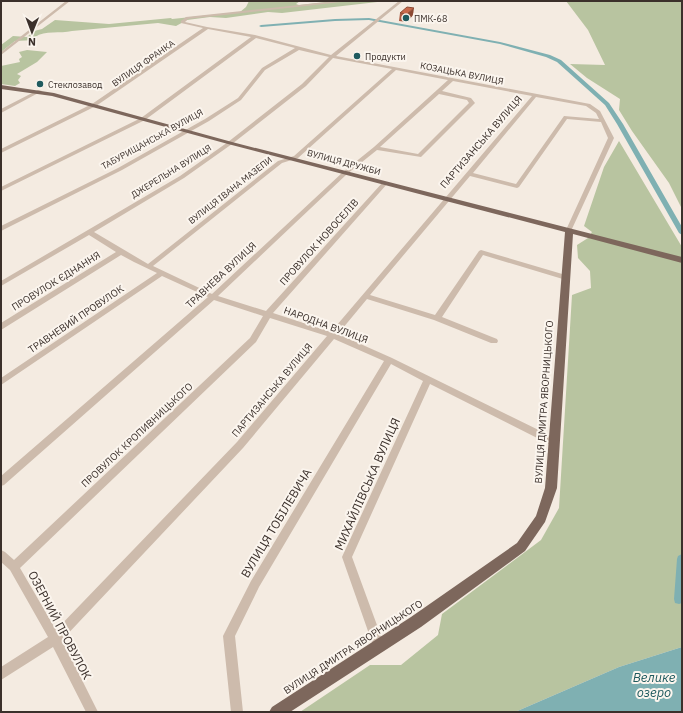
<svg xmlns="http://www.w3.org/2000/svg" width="683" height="713" viewBox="0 0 683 713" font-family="'IBM Plex Sans',sans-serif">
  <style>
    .green { fill: #b8c4a0 }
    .water { fill: #7fb0b2 }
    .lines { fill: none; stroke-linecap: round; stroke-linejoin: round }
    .canal { fill: #7fb0b2; fill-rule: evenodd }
    .minor { fill: #cdbbac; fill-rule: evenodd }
    .major { fill: #7d675c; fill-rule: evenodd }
    .wall { fill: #ac5a40 }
    .shaded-wall { fill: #8c4a34 }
    .building { fill: #c8694b; stroke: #8c4a34 }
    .poi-dot { fill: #1f5a5e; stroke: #fbf5ee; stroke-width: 1.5 }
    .labels { text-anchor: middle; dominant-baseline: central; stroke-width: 4; stroke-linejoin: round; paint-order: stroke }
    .far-poi-label { font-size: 9px; fill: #3b302b; stroke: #fbf5ee; text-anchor: start }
    .far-street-label { font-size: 9px; fill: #3b302b; stroke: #fbf5ee }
    .street-label { font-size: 10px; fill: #3b302b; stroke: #fbf5ee }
    .near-street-label { font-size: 12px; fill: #3b302b; stroke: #fbf5ee }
    .near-water-label { font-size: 13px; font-style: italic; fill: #1f5a5e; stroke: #fbf5ee }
  </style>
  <rect width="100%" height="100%" fill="#f4ebe1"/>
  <path class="green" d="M 249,1 L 300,1 L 296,4 L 299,5 L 334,1 L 386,1 L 282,13 L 268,12 L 226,18 L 210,17 L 187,20 L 176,26 L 158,23 L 72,31 C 60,34 45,30 35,37 L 36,40 L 15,41 L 1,52 L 1,45 L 13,36 L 27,37 L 34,31 L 42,29 L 55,20 L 109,24 L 171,18 L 172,19 L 240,12 L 246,7 Z
    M 566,1 L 682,1 L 682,209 L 669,183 L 632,131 L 619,110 L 620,99 L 587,78 L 570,64 L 605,65 L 588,30 Z
    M 27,50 L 47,52 L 37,62 L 17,74 L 21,76 L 18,80 L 20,83 L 15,86 L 1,84 L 1,66 L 20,62 L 19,59 L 22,57 L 19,52 Z
    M 619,141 L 682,247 L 682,647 L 619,667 L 515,712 L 300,712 L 370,665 L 401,665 L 438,635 L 442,614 L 541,540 L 559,508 L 572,295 L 591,288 L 590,271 L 578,258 L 577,245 L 588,238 L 592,232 L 584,226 L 604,167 Z"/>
  <path class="water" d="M 682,647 L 682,712 L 515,712 L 619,667 Z"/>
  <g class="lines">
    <path class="canal" d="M 369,18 L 500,42 L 550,55 L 561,60 L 609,103 L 623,124 L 682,227 L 682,235 L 679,233 L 617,124 L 605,105 L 557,62 L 546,57 L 500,44 L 369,20 L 335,21 L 261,27 L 259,26 L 261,25 L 335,19 Z
      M 682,554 L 682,603 L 679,604 L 675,603 L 674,599 L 677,559 L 678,556 Z"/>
    <path class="minor" d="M 66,1 L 70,1 L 1,55 L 1,52 Z
      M 337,1 L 350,1 L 188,19 L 185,22 L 207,27 L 255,35 L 331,55 L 399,1 L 403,1 L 336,56 L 590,104 L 600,111 L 614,138 L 571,231 L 567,231 L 566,230 L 608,138 L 601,122 L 567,119 L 519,187 L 517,188 L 470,176 L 370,295 L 435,315 L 479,251 L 481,250 L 569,276 L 570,278 L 566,280 L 483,255 L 442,317 L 497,339 L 498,341 L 497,343 L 491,343 L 434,320 L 367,299 L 338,334 L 392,358 L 557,439 L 558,442 L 557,445 L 554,446 L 551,445 L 430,384 L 352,557 L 385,647 L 383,651 L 379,653 L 375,651 L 342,557 L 423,381 L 391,364 L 259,587 L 235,636 L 243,712 L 231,712 L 223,636 L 225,632 L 251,581 L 384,361 L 334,339 L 243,448 L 62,640 L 98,712 L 86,712 L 53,647 L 1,680 L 1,667 L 48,637 L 10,570 L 1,562 L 1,550 L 5,552 L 14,560 L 250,338 L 263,316 L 214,300 L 4,485 L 1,486 L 1,476 L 208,297 L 162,276 L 1,385 L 1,378 L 157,273 L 134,262 L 121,255 L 1,330 L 1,323 L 116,252 L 89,235 L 1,286 L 1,281 L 180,176 L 228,142 L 302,84 L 329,57 L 299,50 L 265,70 L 241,100 L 209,121 L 122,170 L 1,231 L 1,226 L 118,168 L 205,119 L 238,98 L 262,68 L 295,48 L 256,38 L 145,120 L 1,191 L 1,187 L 141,118 L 251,37 L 208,29 L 96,106 L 3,152 L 1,153 L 1,149 L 92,104 L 203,28 L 181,23 L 181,21 L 186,17 ZM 333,58 L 392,69 L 294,156 L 278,161 L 148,264 L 94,232 L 184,178 L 232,144 L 306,86 ZM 396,70 L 448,80 L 374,147 L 343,172 L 212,294 L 153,266 L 282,163 L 298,158 ZM 453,81 L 532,96 L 331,332 L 273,313 L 387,184 L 387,182 L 383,182 L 266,311 L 218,296 L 347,174 L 377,150 L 421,157 L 475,103 L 471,98 L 442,91 ZM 439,94 L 467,100 L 469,103 L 418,154 L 380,147 ZM 536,97 L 586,106 L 596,113 L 599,119 L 564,116 L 516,184 L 473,173 ZM 270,318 L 327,336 L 237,442 L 56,630 L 20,568 L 256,342 Z
      M 38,90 L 42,91 L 1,113 L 1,109 Z"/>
    <path class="major" d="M 1,85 L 54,93 L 232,142 L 682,257 L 682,263 L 573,234 L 557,488 L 545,522 L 525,551 L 421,627 L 290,712 L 269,712 L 272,707 L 411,617 L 517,543 L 536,516 L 545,488 L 565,232 L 228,144 L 52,96 L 1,89 Z"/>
  </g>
  <path class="wall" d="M 400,13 L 413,15 L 407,22 L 399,21 Z"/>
  <path class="shaded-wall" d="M 414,8 L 413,15 L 407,22 L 407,14 Z"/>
  <path class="building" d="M 407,7 L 414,8 L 407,14 L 400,13 Z"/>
  <g class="poi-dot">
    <circle cx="406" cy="18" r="4"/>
    <circle cx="357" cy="56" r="4"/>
    <circle cx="40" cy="84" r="4"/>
  </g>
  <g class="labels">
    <g class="far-poi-label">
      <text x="414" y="18">ПМК-68</text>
      <text x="365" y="56">Продукти</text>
      <text x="48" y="84">Стеклозавод</text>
    </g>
    <g class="far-street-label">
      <text transform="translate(143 63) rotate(-35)">ВУЛИЦЯ ФРАНКА</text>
      <text transform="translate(462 73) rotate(11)">КОЗАЦЬКА ВУЛИЦЯ</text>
      <text transform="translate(152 139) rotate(-29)">ТАБУРИЩАНСЬКА ВУЛИЦЯ</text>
      <text transform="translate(344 162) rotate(15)">ВУЛИЦЯ ДРУЖБИ</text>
      <text transform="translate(171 171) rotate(-32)">ДЖЕРЕЛЬНА ВУЛИЦЯ</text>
      <text transform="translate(230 190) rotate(-38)">ВУЛИЦЯ ІВАНА МАЗЕПИ</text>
    </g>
    <g class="street-label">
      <text transform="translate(481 142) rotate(-49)">ПАРТИЗАНСЬКА ВУЛИЦЯ</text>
      <text transform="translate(319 242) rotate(-48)">ПРОВУЛОК НОВОСЕЛІВ</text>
      <text transform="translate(221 275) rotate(-43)">ТРАВНЕВА ВУЛИЦЯ</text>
      <text transform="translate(56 281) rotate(-32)">ПРОВУЛОК ЄДНАННЯ</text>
      <text transform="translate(76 319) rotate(-34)">ТРАВНЕВИЙ ПРОВУЛОК</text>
      <text transform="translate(326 325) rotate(20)">НАРОДНА ВУЛИЦЯ</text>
      <text transform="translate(272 390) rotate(-50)">ПАРТИЗАНСЬКА ВУЛИЦЯ</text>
      <text transform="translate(544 402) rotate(-86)">ВУЛИЦЯ ДМИТРА ЯВОРНИЦЬКОГО</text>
      <text transform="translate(137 435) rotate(-43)">ПРОВУЛОК КРОПИВНИЦЬКОГО</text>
      <text transform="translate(353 647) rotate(-33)">ВУЛИЦЯ ДМИТРА ЯВОРНИЦЬКОГО</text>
    </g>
    <g class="near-street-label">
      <text transform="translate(367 484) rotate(-66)">МИХАЙЛІВСЬКА ВУЛИЦЯ</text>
      <text transform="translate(276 523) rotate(-59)">ВУЛИЦЯ ТОБІЛЕВИЧА</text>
      <text transform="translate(60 625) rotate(62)">ОЗЕРНИЙ ПРОВУЛОК</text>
    </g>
    <g class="near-water-label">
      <text x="654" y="677">Велике<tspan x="654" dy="15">озеро</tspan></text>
    </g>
  </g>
  <rect width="683" height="713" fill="none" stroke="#3b302b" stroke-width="4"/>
  <g transform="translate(32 32) rotate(181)" stroke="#fbf5ee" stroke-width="3" paint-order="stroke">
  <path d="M0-3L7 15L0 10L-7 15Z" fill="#3b302b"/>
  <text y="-6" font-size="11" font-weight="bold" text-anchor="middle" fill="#3b302b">N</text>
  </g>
</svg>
